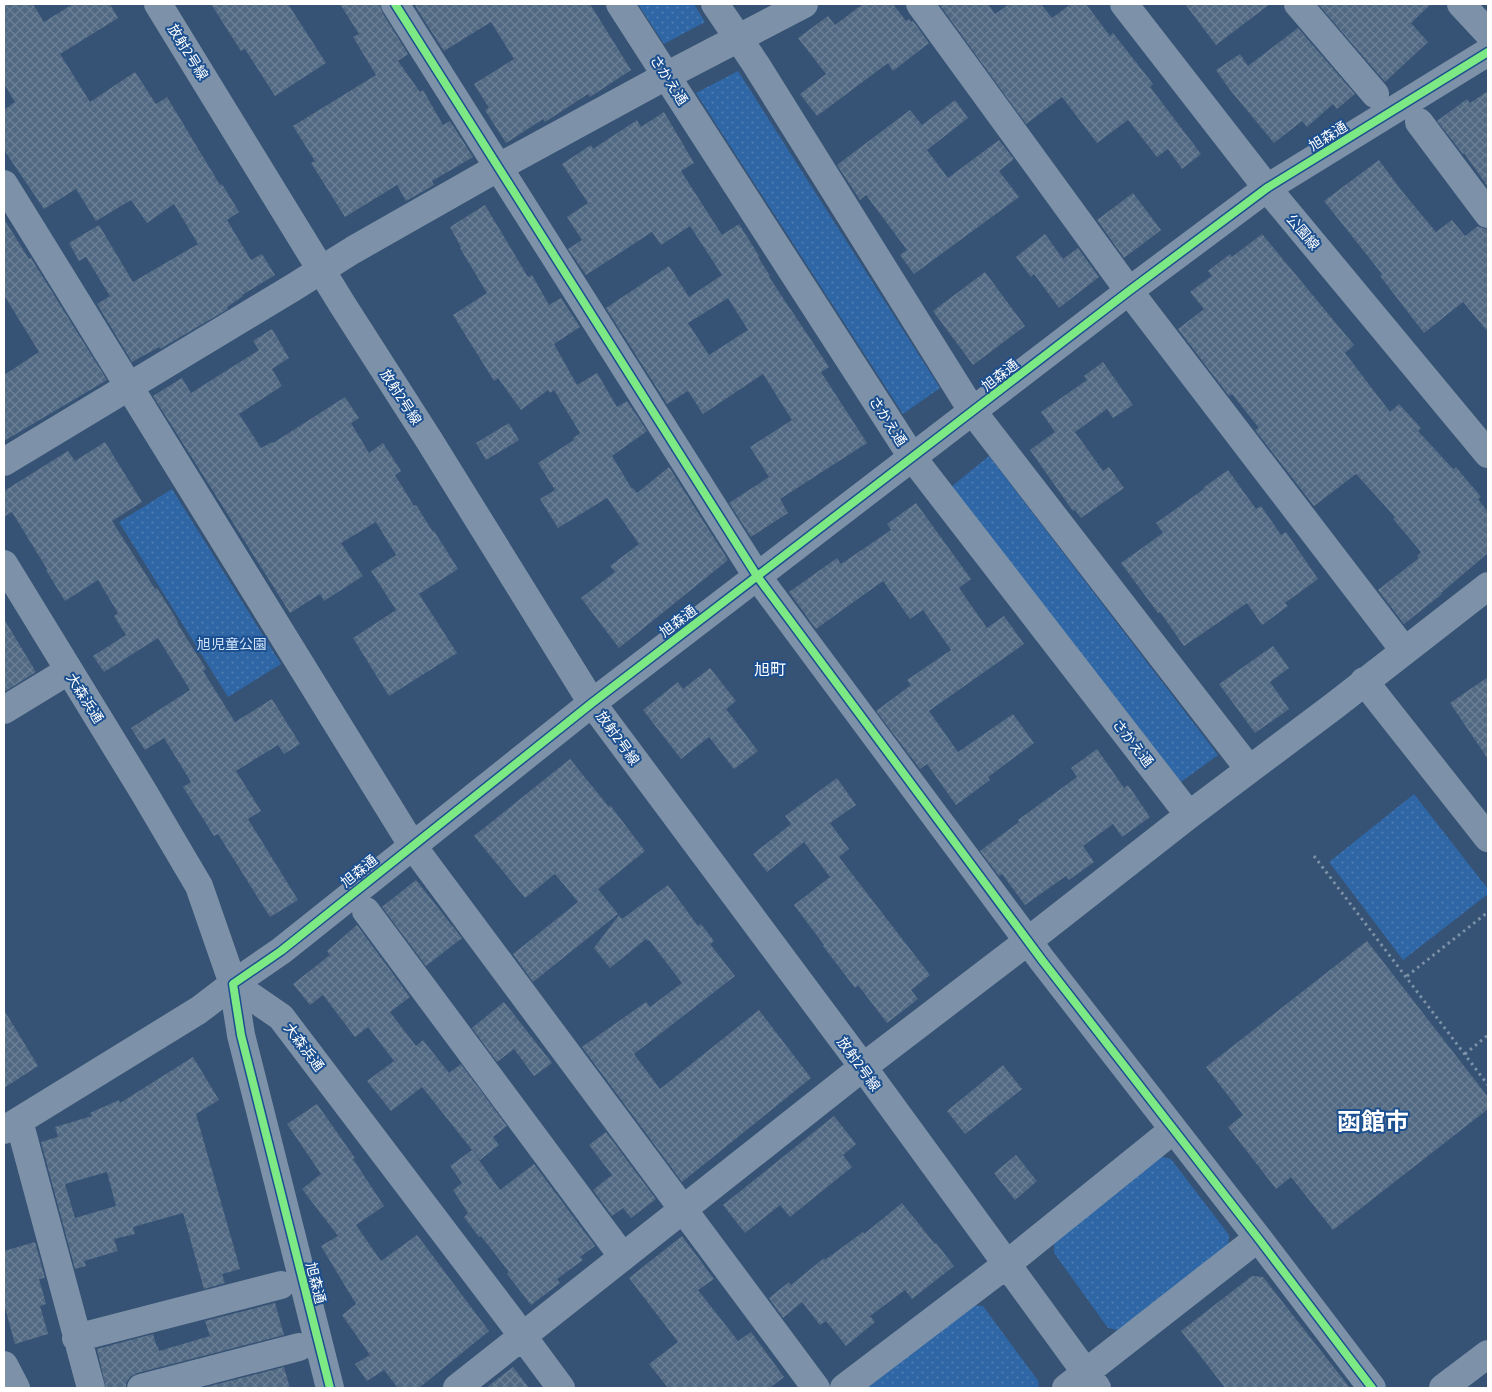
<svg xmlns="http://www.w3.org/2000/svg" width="1492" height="1392" viewBox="0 0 1492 1392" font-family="'Asap Condensed','Noto Sans JP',sans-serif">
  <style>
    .park { fill: url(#park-dots) }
    .building { fill: url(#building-cross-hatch); fill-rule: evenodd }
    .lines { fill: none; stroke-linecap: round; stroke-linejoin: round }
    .path { stroke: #7d92a8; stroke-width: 3; stroke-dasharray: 2.5 4; stroke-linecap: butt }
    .minor { stroke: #7d92a8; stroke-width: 28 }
    .cycleway-casing { stroke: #1b4f8f; stroke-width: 11 }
    .cycleway { stroke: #7ce984; stroke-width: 8 }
    .labels { text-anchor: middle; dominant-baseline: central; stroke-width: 4; stroke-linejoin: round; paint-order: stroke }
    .street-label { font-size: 14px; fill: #fff; stroke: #1b4f8f }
    .park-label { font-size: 14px; fill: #cfe3fa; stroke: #1b4f8f }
    .quarter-label { font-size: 16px; fill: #fff; stroke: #1b4f8f }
    .town-label { font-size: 24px; font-weight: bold; fill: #fff; stroke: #1b4f8f }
  </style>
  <defs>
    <pattern id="park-dots" width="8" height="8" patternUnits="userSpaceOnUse" patternTransform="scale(1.25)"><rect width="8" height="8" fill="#2f66a5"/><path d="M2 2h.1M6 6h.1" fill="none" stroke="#4e7db2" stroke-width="1.8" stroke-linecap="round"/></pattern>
    <pattern id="building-cross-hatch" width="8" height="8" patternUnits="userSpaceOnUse" patternTransform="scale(1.25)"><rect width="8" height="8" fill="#526984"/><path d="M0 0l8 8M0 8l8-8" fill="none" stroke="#6c8096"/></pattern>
  </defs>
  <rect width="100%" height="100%" fill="#365274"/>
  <path class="park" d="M 638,4 L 694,4 L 705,22 L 664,44 Z
    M 738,71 L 940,388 L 903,414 L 696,93 Z
    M 989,456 L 1218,755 L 1181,782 L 951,487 Z
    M 172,489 L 281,664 L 228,697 L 119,522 Z
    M 1414,794 L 1488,889 L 1488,894 L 1403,960 L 1329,862 Z
    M 1158,1156 L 1171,1159 L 1229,1235 L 1228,1247 L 1122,1331 L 1108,1328 L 1054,1253 L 1054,1241 Z
    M 971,1305 L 983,1306 L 1039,1382 L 1038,1388 L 867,1388 Z"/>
  <path class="building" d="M 4,4 L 33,4 L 44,22 L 73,4 L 110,4 L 118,18 L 60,54 L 90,102 L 135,72 L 156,104 L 167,97 L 220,185 L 222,184 L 239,212 L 227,220 L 251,260 L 262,254 L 275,275 L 242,295 L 243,296 L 227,307 L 228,309 L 160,349 L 159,347 L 132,362 L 97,304 L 110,296 L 86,257 L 79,261 L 69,243 L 99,225 L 133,282 L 198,244 L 174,204 L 147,223 L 131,200 L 96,221 L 76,189 L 44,209 L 4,150 L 4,110 L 15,102 L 4,84 Z
    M 211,4 L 288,4 L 326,63 L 275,96 L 245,49 L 241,51 Z
    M 340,4 L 380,4 L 382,12 L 408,54 L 398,61 L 420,92 L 423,90 L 443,125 L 450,121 L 473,157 L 432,181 L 434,185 L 406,201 L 397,185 L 345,217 L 311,163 L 315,161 L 293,126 L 376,75 L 353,37 L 359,34 Z
    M 419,4 L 590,4 L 631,70 L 590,97 L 588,94 L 545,122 L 543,119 L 506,143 L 485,110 L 489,108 L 474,84 L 514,59 L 491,22 L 444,51 L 415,6 Z
    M 863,4 L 893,4 L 906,21 L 909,19 L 911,22 L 913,21 L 929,43 L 893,71 L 888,63 L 817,116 L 800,94 L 826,74 L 798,38 L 828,16 L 835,25 Z
    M 939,4 L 988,4 L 995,14 L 1009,4 L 1041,4 L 1052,18 L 1071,4 L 1086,4 L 1110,36 L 1113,33 L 1153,84 L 1150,87 L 1201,154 L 1182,169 L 1168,149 L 1157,157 L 1128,120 L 1097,143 L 1062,97 L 1026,124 Z
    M 1185,4 L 1270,4 L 1216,45 Z
    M 1318,4 L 1431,4 L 1411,23 L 1428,42 L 1385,82 Z
    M 1298,28 L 1355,94 L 1337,109 L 1333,104 L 1307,127 L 1302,121 L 1274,143 L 1230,90 L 1216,70 L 1240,54 L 1248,66 Z
    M 1488,91 L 1488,187 L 1464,153 L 1463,154 L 1437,121 L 1467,99 L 1470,103 Z
    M 955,100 L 968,118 L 927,150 L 948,178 L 999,140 L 1014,159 L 999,171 L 1019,197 L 914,274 L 900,255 L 907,250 L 866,195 L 860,200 L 837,165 L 910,110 L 922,125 Z
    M 664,112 L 694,163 L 681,171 L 722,235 L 739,224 L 759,256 L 758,257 L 770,276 L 769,277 L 829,367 L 821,372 L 867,443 L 780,499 L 788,513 L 751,537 L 729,503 L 769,477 L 750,447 L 792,420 L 763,374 L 703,414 L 688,391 L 667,404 L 606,308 L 669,266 L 689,297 L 722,275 L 690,226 L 661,245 L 652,232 L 586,275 L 568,249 L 582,240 L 567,217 L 588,203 L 562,164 L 591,145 L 593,149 L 637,120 L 641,127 ZM 728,298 L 748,330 L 709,355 L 688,323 Z
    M 1379,160 L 1401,190 L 1436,232 L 1452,220 L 1465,236 L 1478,226 L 1482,228 L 1488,229 L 1488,332 L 1463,302 L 1424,333 L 1380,276 L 1382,274 L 1324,201 Z
    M 1133,193 L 1161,230 L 1124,258 L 1097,220 Z
    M 485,205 L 528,277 L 532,275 L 549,305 L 561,298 L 580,327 L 554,344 L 577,385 L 597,373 L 617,407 L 627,401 L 647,431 L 612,456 L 632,489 L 633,488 L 637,493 L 669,467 L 728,560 L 619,648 L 581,598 L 615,572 L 610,566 L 639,544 L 607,498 L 558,528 L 540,499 L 555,490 L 538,463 L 574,440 L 573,438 L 580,433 L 554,390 L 550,393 L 548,390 L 521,410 L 498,378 L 494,381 L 453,315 L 487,293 L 460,248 L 461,247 L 450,227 Z
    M 4,219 L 29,259 L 31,258 L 107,380 L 4,441 L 4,375 L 39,352 L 4,295 Z
    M 1045,234 L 1063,259 L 1078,248 L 1099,277 L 1059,308 L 1034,274 L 1031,277 L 1016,257 Z
    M 1262,234 L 1354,345 L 1345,353 L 1390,412 L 1399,404 L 1421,428 L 1418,431 L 1453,469 L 1456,467 L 1481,497 L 1478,499 L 1488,512 L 1488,553 L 1441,593 L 1442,594 L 1404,624 L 1378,590 L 1419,558 L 1417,556 L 1421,552 L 1393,519 L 1395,517 L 1356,474 L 1314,506 L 1255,430 L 1259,428 L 1232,394 L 1229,396 L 1178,329 L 1204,309 L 1190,292 L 1212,276 L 1208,271 L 1230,254 L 1232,257 Z
    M 985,272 L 1025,326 L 973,365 L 933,311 Z
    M 272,329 L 289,358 L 272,369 L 282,386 L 239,414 L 261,448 L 272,442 L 273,443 L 345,397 L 359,418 L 351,423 L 369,453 L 383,443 L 401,471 L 395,475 L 414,506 L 416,505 L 433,532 L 434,531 L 458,569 L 419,594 L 457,653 L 389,696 L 353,638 L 396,610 L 371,571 L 396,555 L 376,522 L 341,543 L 363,576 L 324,601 L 320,594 L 290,613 L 153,396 L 182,378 L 191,393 L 259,350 L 253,341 Z
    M 1103,362 L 1133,405 L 1113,418 L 1107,409 L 1075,432 L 1103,471 L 1109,467 L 1124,488 L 1081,518 L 1075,510 L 1073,511 L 1030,450 L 1055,432 L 1041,412 L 1087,380 L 1084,376 Z
    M 509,423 L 519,440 L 486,460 L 476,443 Z
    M 105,442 L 142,502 L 112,521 L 155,589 L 157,588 L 178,622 L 177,623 L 206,669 L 203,671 L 235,722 L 272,699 L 300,744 L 284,754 L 278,745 L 236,771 L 261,811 L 248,819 L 298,900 L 270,917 L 218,834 L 214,836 L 183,787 L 191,782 L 164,738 L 145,750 L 131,728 L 190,690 L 158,638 L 104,672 L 93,656 L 126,635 L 114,616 L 118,613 L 98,580 L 65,601 L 46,570 L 47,569 L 12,512 L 4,517 L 4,491 L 68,451 L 75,461 Z
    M 1228,470 L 1256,509 L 1261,506 L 1281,535 L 1286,532 L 1318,579 L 1285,603 L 1288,606 L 1262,625 L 1247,603 L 1184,646 L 1160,612 L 1158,613 L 1121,563 L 1163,533 L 1156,523 L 1204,489 L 1203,488 Z
    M 916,503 L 971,579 L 959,588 L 987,628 L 1004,616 L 1024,644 L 929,711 L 958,752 L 1013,714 L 1034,743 L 988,777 L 990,780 L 956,805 L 927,764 L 920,769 L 876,711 L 911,685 L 907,680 L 951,650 L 923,610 L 910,619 L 883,581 L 816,629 L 789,592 L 837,558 L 841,564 L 891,530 L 887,524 Z
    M 4,619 L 36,672 L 4,692 Z
    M 1273,646 L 1289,668 L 1270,682 L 1289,709 L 1255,733 L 1219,684 Z
    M 710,668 L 736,701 L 726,709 L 758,751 L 734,769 L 709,737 L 681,759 L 643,710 L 678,682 L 683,689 Z
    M 1488,677 L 1488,759 L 1450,703 Z
    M 1097,749 L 1124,788 L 1128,785 L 1150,817 L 1122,837 L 1113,824 L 1083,846 L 1094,862 L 1069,880 L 1066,876 L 1025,905 L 1002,874 L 999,876 L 980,851 L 1019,822 L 1018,820 L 1077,777 L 1071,768 Z
    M 570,759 L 609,807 L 610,805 L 645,851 L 598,889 L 618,914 L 533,982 L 513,954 L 578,902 L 555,874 L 525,898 L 474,836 Z
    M 837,778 L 856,805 L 830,823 L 849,849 L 839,857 L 930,975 L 911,990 L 918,999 L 887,1023 L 858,985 L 855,988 L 823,946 L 824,945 L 794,905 L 830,877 L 804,842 L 767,872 L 753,854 L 791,824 L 785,816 Z
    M 416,880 L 462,938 L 426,966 L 382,907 Z
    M 668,885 L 698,926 L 701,924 L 714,941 L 710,944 L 735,976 L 634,1054 L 660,1089 L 759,1010 L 811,1078 L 682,1182 L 582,1047 L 646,1002 L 650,1007 L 682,983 L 649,940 L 648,941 L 646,939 L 610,968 L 594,948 L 619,915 L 622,919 Z
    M 357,925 L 410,997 L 390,1012 L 416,1046 L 423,1040 L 449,1073 L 461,1064 L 507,1126 L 493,1137 L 499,1145 L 480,1160 L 422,1087 L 391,1111 L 367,1081 L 394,1061 L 368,1027 L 355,1037 L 323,995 L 310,1005 L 293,984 L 330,955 L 327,951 Z
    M 1367,941 L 1488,1097 L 1488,1109 L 1333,1230 L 1291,1177 L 1276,1189 L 1228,1127 L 1243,1115 L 1206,1067 Z
    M 504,1002 L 552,1063 L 534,1076 L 514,1049 L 497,1062 L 472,1028 Z
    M 4,1010 L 38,1066 L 4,1088 Z
    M 193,1057 L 219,1100 L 196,1114 L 240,1269 L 222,1274 L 225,1283 L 204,1289 L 183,1213 L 133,1227 L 135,1234 L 114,1239 L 118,1251 L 84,1261 L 86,1266 L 75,1269 L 41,1142 L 58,1137 L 55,1127 L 92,1116 L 90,1113 L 119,1100 L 120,1103 ZM 107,1172 L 116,1206 L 75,1218 L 65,1184 Z
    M 1003,1065 L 1022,1089 L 965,1134 L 947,1111 Z
    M 317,1104 L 355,1158 L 353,1159 L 384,1206 L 356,1225 L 381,1261 L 417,1235 L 489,1331 L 419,1388 L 398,1388 L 384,1370 L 367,1381 L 355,1364 L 370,1355 L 342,1315 L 356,1304 L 321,1246 L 338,1236 L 302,1189 L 321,1174 L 287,1124 Z
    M 834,1116 L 856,1144 L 843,1155 L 852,1167 L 790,1217 L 780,1205 L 745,1233 L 723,1205 Z
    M 606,1132 L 656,1199 L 631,1218 L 623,1208 L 612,1216 L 593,1190 L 612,1175 L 589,1145 Z
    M 472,1150 L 500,1190 L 534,1164 L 595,1246 L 580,1257 L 583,1260 L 557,1279 L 560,1283 L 531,1305 L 507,1274 L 509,1272 L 481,1236 L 479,1237 L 464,1217 L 468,1213 L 453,1190 L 462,1183 L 450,1166 Z
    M 1016,1155 L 1037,1181 L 1015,1200 L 994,1173 Z
    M 902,1203 L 935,1244 L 936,1243 L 954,1266 L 912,1299 L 905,1290 L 870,1316 L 875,1322 L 846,1346 L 826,1321 L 820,1325 L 802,1302 L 783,1318 L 769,1298 L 789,1282 L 791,1285 L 824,1258 L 825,1260 L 863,1232 L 864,1234 Z
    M 682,1236 L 714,1279 L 698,1290 L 738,1341 L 751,1332 L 784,1377 L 770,1388 L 668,1388 L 649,1364 L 678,1342 L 629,1278 Z
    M 35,1242 L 45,1278 L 39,1279 L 46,1304 L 40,1306 L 48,1334 L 15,1344 L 4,1304 L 4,1251 Z
    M 1252,1276 L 1263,1277 L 1350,1388 L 1225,1388 L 1181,1331 Z
    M 275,1303 L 284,1335 L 137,1373 L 130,1377 L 126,1383 L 126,1388 L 106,1388 L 97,1349 L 153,1334 L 157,1347 L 158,1347 L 159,1351 L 210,1336 L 205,1321 Z
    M 284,1367 L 290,1388 L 202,1388 Z
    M 513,1367 L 529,1388 L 486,1388 Z"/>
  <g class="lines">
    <path class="path" d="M 1314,856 L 1488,1085
      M 1407,976 L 1488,912
      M 1465,1054 L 1488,1035"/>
    <path class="minor" d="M 158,4 L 342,304 L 429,440 L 592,703 L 863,1067 L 1097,1388
      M 395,4 L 757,576 L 1042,960 L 1258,1238 L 1372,1388
      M 620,4 L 912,457 L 1189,815
      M 715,4 L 755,63 L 973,412 L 1249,769
      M 920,4 L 1129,291 L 1404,650
      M 1124,4 L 1267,188 L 1488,454
      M 1298,4 L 1375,94
      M 1461,4 L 1488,33
      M 1419,122 L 1488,214
      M 4,184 L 412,845 L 816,1388
      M 4,462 L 294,287 L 353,250 L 499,167 L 666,76 L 804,4
      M 4,564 L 143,791 L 199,886 L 233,984 L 281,1017 L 507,1315 L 561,1388
      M 1364,681 L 1488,838
      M 4,710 L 68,671
      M 366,911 L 623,1257
      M 19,1121 L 91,1388
      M 4,1130 L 199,1010 L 233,984
      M 76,1338 L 281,1285
      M 4,1365 L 16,1388
      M 141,1388 L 299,1347
      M 330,1388 L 241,1035 L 233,984 L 281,951 L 592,703 L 1129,291 L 1267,188 L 1488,52
      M 457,1388 L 863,1067 L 1028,941 L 1189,815 L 1334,706 L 1488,586
      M 844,1388 L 1007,1264 L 1173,1130
      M 1066,1388 L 1258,1238
      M 1443,1388 L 1488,1354"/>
    <g class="cycleway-casing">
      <path id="cycleway" d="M 395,4 L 757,576 L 1042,960 L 1258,1238 L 1372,1388
        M 330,1388 L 241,1035 L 233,984 L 281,951 L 592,703 L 1129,291 L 1267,188 L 1488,52"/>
    </g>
    <use href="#cycleway" class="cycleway"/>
  </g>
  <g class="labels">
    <g class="street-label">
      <text transform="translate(188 52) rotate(58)">放射2号線</text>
      <text transform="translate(669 80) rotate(57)">さかえ通</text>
      <text transform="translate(1328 136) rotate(-32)">旭森通</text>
      <text transform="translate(1303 232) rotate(50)">公園線</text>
      <text transform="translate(1000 375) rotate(-38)">旭森通</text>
      <text transform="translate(401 397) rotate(57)">放射2号線</text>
      <text transform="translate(888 421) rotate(57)">さかえ通</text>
      <text transform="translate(678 621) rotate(-37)">旭森通</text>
      <text transform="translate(85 698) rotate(58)">大森浜通</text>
      <text transform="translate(618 738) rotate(54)">放射2号線</text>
      <text transform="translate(1133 743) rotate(52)">さかえ通</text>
      <text transform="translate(359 871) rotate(-39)">旭森通</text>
      <text transform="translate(304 1047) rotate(53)">大森浜通</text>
      <text transform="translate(859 1064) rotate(54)">放射2号線</text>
      <text transform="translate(316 1283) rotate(76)">旭森通</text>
    </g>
    <g class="park-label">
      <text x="232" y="644">旭児童公園</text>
    </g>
    <g class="quarter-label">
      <text x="770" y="669">旭町</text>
    </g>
    <g class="town-label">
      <text x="1373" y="1121">函館市</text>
    </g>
  </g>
  <rect width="1492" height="1392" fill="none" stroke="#ffffff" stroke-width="10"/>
</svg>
